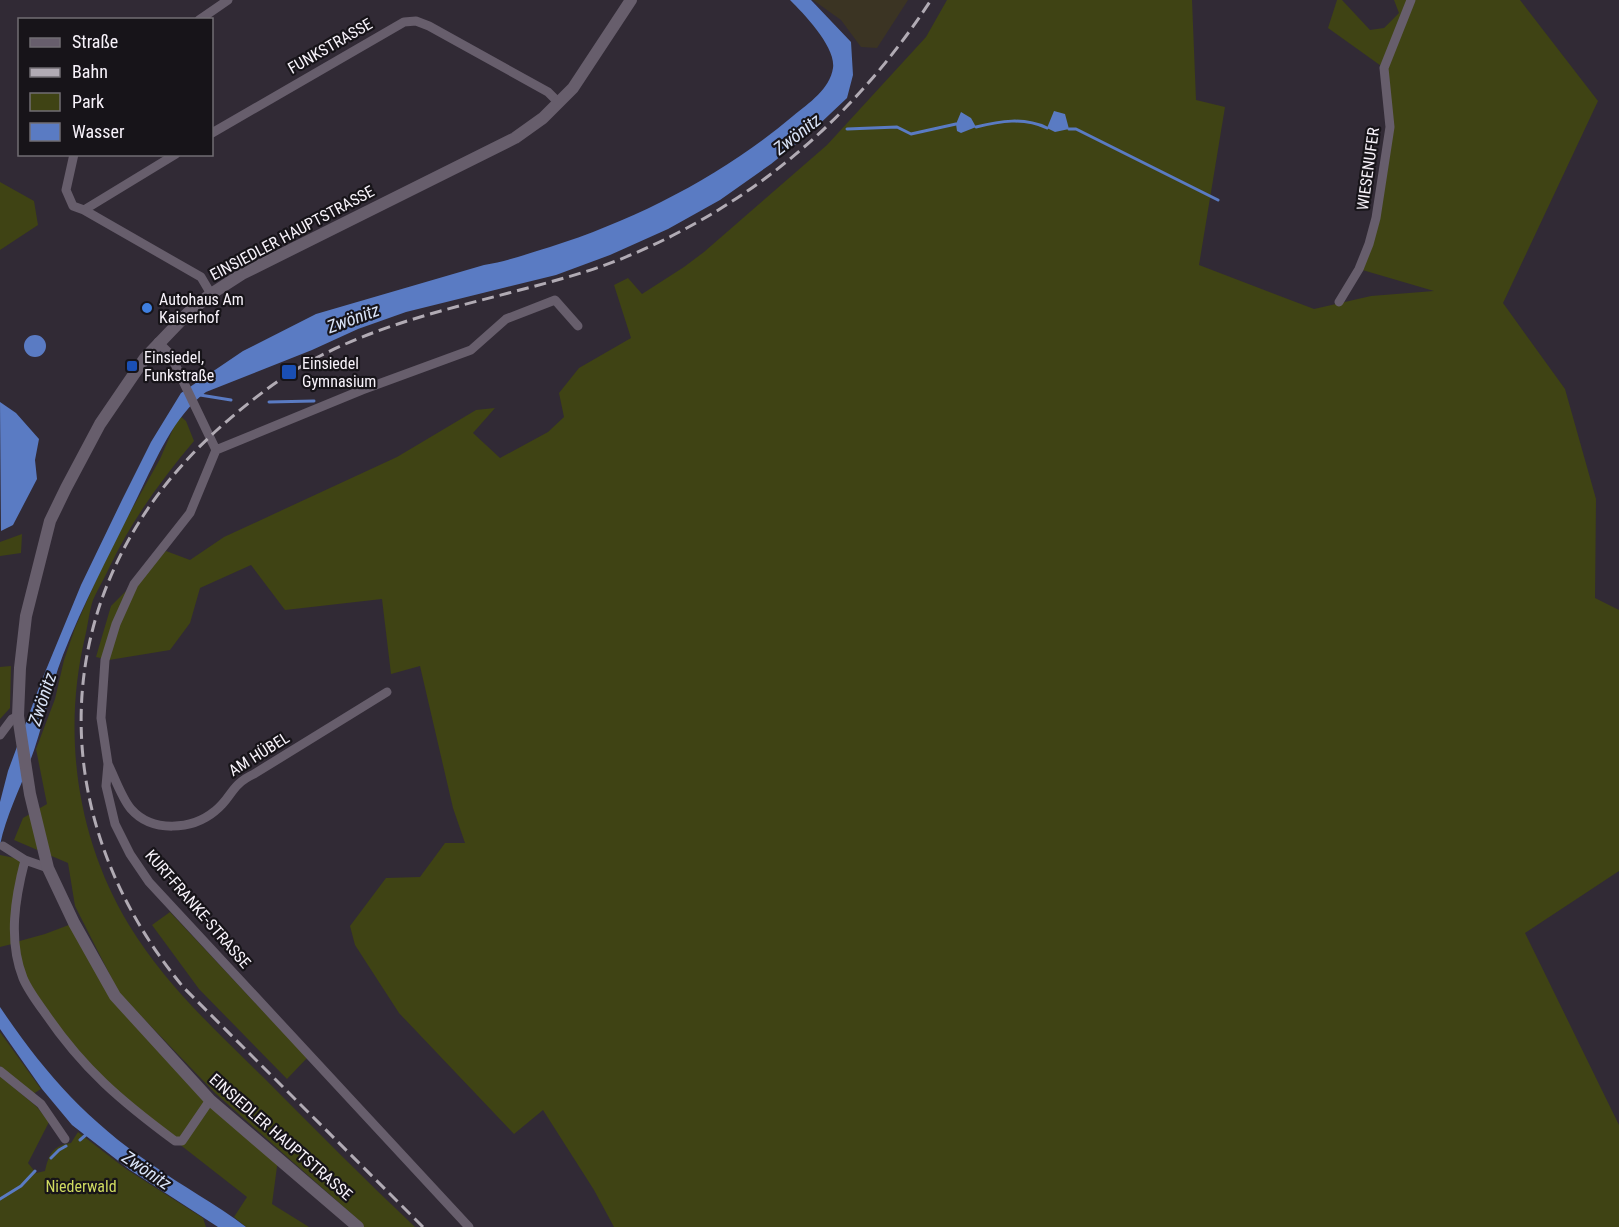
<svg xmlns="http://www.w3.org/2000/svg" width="1619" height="1227" viewBox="0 0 1619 1227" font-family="'Roboto Condensed',sans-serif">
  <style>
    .industrial { fill: #3b3423 }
    .green { fill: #3f4314 }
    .water { fill: #5a7bc3 }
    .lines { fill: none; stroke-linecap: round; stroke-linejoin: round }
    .stream { stroke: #5a7bc3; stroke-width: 3 }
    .street { stroke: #675e6c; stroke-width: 9 }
    .secondary { stroke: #675e6c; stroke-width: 12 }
    .rail { stroke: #b1abb4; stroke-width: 3; stroke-dasharray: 12 6; stroke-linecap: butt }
    .shop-dot { fill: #3f7fe0; stroke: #171419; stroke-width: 2 }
    .transit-dot { fill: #1a4fb4; stroke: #171419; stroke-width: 2 }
    .labels { text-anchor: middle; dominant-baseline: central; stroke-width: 4.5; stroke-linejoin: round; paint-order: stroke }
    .street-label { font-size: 16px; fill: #f8f3fb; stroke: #171419 }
    .poi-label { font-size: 16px; fill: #f8f3fb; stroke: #171419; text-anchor: start }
    .park-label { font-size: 16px; fill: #d0db60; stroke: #171419 }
    .water-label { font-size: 18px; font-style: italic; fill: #d9e3f7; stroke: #171419 }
  </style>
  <rect width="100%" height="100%" fill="#312a35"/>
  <path class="industrial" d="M 813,0 L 908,0 L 877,48 L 861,47 L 841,20 Z"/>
  <path class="green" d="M 947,0 L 1192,0 L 1196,100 L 1225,107 L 1199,265 L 1314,309 L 1371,296 L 1434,291 L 1359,269 L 1369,244 L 1390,127 L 1384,68 L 1328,28 L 1337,0 L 1342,0 L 1370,30 L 1384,28 L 1399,13 L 1394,0 L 1520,0 L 1598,101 L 1503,303 L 1565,389 L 1596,499 L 1595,598 L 1619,610 L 1619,871 L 1525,933 L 1619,1125 L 1619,1227 L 614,1227 L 594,1190 L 543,1110 L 514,1134 L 399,1013 L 355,945 L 350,926 L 386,878 L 420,877 L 445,843 L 465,843 L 453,808 L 420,666 L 391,674 L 382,599 L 285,610 L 251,565 L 200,588 L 190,623 L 170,650 L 109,660 L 96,657 L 111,606 L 166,551 L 190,560 L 224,537 L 397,457 L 476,410 L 495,408 L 473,433 L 500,458 L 548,432 L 564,417 L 559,393 L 579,368 L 631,338 L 614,285 L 628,278 L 642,294 L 684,267 L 704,252 L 827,145 L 926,37 Z
    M 0,182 L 34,201 L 38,225 L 0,250 Z
    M 179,415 L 186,421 L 194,441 C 161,480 132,520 110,566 C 105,577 98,589 93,600 C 89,612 88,625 85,637 C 62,735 77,839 129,925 C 164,983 215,1030 263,1077 C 313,1127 363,1178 415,1227 L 354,1227 L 363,1224 L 215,1093 L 119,993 L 75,906 L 68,863 L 14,840 L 23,818 L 47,804 L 36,749 L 55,699 L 64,660 L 75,628 L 100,571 L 119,532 L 160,459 Z
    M 22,534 L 21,553 L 0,556 L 0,542 Z
    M 11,666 L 10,708 L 0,719 L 0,667 Z
    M 0,855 L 25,860 L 16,942 L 45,934 L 74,923 L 115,996 L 210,1100 L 278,1159 L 272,1204 L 309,1227 L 246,1227 L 234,1217 L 247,1197 L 105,1086 L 30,990 L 16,943 L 0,947 Z
    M 170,912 L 307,1058 L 287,1079 L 199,989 L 152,925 Z
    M 0,1032 L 41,1089 L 33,1094 L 0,1066 Z
    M 0,1076 L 37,1107 L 49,1122 L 28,1163 L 36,1173 L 45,1171 C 49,1154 52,1146 71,1143 L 78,1132 L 126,1169 L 203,1218 L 206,1227 L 0,1227 Z"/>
  <path class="water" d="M 790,0 L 811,0 L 851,42 L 853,75 L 847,98 L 812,131 L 771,164 L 720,200 L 668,229 L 610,255 L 556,275 L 406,312 L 358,329 L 312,350 L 206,392 C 173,417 157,458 139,494 C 113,548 85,599 63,655 C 49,691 43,728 29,764 C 19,791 6,816 0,845 L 0,802 L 8,771 L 41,682 L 81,585 L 122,500 L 151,442 L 181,393 L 243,351 L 316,314 L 484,265 C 508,261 527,254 550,247 C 638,219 723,175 793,116 C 809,103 830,89 833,68 C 836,47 804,14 790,0 Z
    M 1054,111 L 1065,114 L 1069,129 L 1055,132 L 1047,128 Z
    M 961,112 L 971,118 L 976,127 L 961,133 L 957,131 L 956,124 Z
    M24 346a11 11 0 1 1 22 0a11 11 0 1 1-22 0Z
    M 0,402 L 16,413 L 39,439 L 35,460 L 37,479 L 13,525 L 1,531 Z
    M 0,1007 C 43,1071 86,1120 151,1164 C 182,1186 216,1204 246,1227 L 218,1227 L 130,1170 L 72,1125 L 42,1089 L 0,1029 Z"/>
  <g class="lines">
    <path class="stream" d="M 976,127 C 1000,121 1024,117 1047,128
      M 847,129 L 897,127 L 911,134 L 956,124
      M 1069,129 L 1076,129 L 1218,200
      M 200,395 L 231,400
      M 269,402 L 314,401
      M 80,1140 L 88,1133
      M 51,1158 L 59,1150 L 66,1146
      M 0,1199 L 21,1186 L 35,1171"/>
    <path class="street" d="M 199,20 L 228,0
      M 212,133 L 404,22 L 416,21 L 429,26 L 548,92 L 559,103
      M 74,154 L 66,190 L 73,206 L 84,210 L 201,277 L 211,294
      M 84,210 L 176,154
      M 1339,302 L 1359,269 L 1369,244 L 1376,218 L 1390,127 L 1384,68 L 1411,0
      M 158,342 L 170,354 L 216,450
      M 216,450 L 190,513 L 134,584 L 116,624 L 105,660 L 101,718 L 108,764 L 106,786 L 115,824 L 130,854 L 149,882 L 469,1227
      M 216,450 L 362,390 L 471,350 L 506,319 L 555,300 L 578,326
      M 0,735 L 12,719 L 18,716
      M 108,764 C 114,776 122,799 131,809 C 152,833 192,830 215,811 C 232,798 230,785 254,774 L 387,692
      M 3,846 L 25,860 L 48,868
      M 25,860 C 15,898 8,940 23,978 C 28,990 37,1002 45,1013 C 83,1069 121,1101 175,1141 L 182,1141 L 210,1100
      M 0,1071 L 41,1104 L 65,1139"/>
    <path class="secondary" d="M 358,1227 L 210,1100 L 115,996 L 74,923 L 48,868 L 30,794 L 18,716 L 20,668 L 26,616 L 50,521 L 66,488 L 100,424 L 145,358 L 188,313 L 211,294 L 242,274 L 515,138 L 543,118 L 573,88 L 631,0"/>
    <path class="rail" d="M 423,1227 L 184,988 C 38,812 46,585 217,430 C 248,402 283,375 320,356 C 402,314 493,300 581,273 C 621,261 660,243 696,223 C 793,169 871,92 931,0"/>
  </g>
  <circle class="shop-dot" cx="147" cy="308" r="6"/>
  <g class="transit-dot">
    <rect x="126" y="360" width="12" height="12" rx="3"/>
    <rect x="281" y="364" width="16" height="16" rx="3"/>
  </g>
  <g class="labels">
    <g class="street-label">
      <text transform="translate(330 46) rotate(-30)">FUNKSTRASSE</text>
      <text transform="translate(1368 169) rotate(-82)">WIESENUFER</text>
      <text transform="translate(292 233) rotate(-28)">EINSIEDLER HAUPTSTRASSE</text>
      <text transform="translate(259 754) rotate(-32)">AM HÜBEL</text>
      <text transform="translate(198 909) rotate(49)">KURT-FRANKE-STRASSE</text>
      <text transform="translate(281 1137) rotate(41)">EINSIEDLER HAUPTSTRASSE</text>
    </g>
    <g class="poi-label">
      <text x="159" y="299">Autohaus Am<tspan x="159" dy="18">Kaiserhof</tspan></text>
      <text x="144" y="357">Einsiedel,<tspan x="144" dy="18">Funkstraße</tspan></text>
      <text x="302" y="363">Einsiedel<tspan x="302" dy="18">Gymnasium</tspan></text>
    </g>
    <g class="park-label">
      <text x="81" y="1186">Niederwald</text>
    </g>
    <g class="water-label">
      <text transform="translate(797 134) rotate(-38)">Zwönitz</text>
      <text transform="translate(353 318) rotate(-20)">Zwönitz</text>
      <text transform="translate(42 699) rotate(-72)">Zwönitz</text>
      <text transform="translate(147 1170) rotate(34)">Zwönitz</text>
    </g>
  </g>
  <rect x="18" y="18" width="195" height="138" fill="#171419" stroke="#716d73" stroke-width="1.5"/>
  <rect x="30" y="38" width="30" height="9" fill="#675e6c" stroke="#716d73" stroke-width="1.5"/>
  <text x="72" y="48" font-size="18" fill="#f8f3fb">Straße</text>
  <rect x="30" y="68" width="30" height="9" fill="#b1abb4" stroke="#716d73" stroke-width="1.5"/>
  <text x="72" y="78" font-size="18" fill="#f8f3fb">Bahn</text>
  <rect x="30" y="93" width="30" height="18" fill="#3f4314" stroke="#716d73" stroke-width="1.5"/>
  <text x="72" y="108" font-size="18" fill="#f8f3fb">Park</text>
  <rect x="30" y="123" width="30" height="18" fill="#5a7bc3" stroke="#716d73" stroke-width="1.5"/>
  <text x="72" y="138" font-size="18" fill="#f8f3fb">Wasser</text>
</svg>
